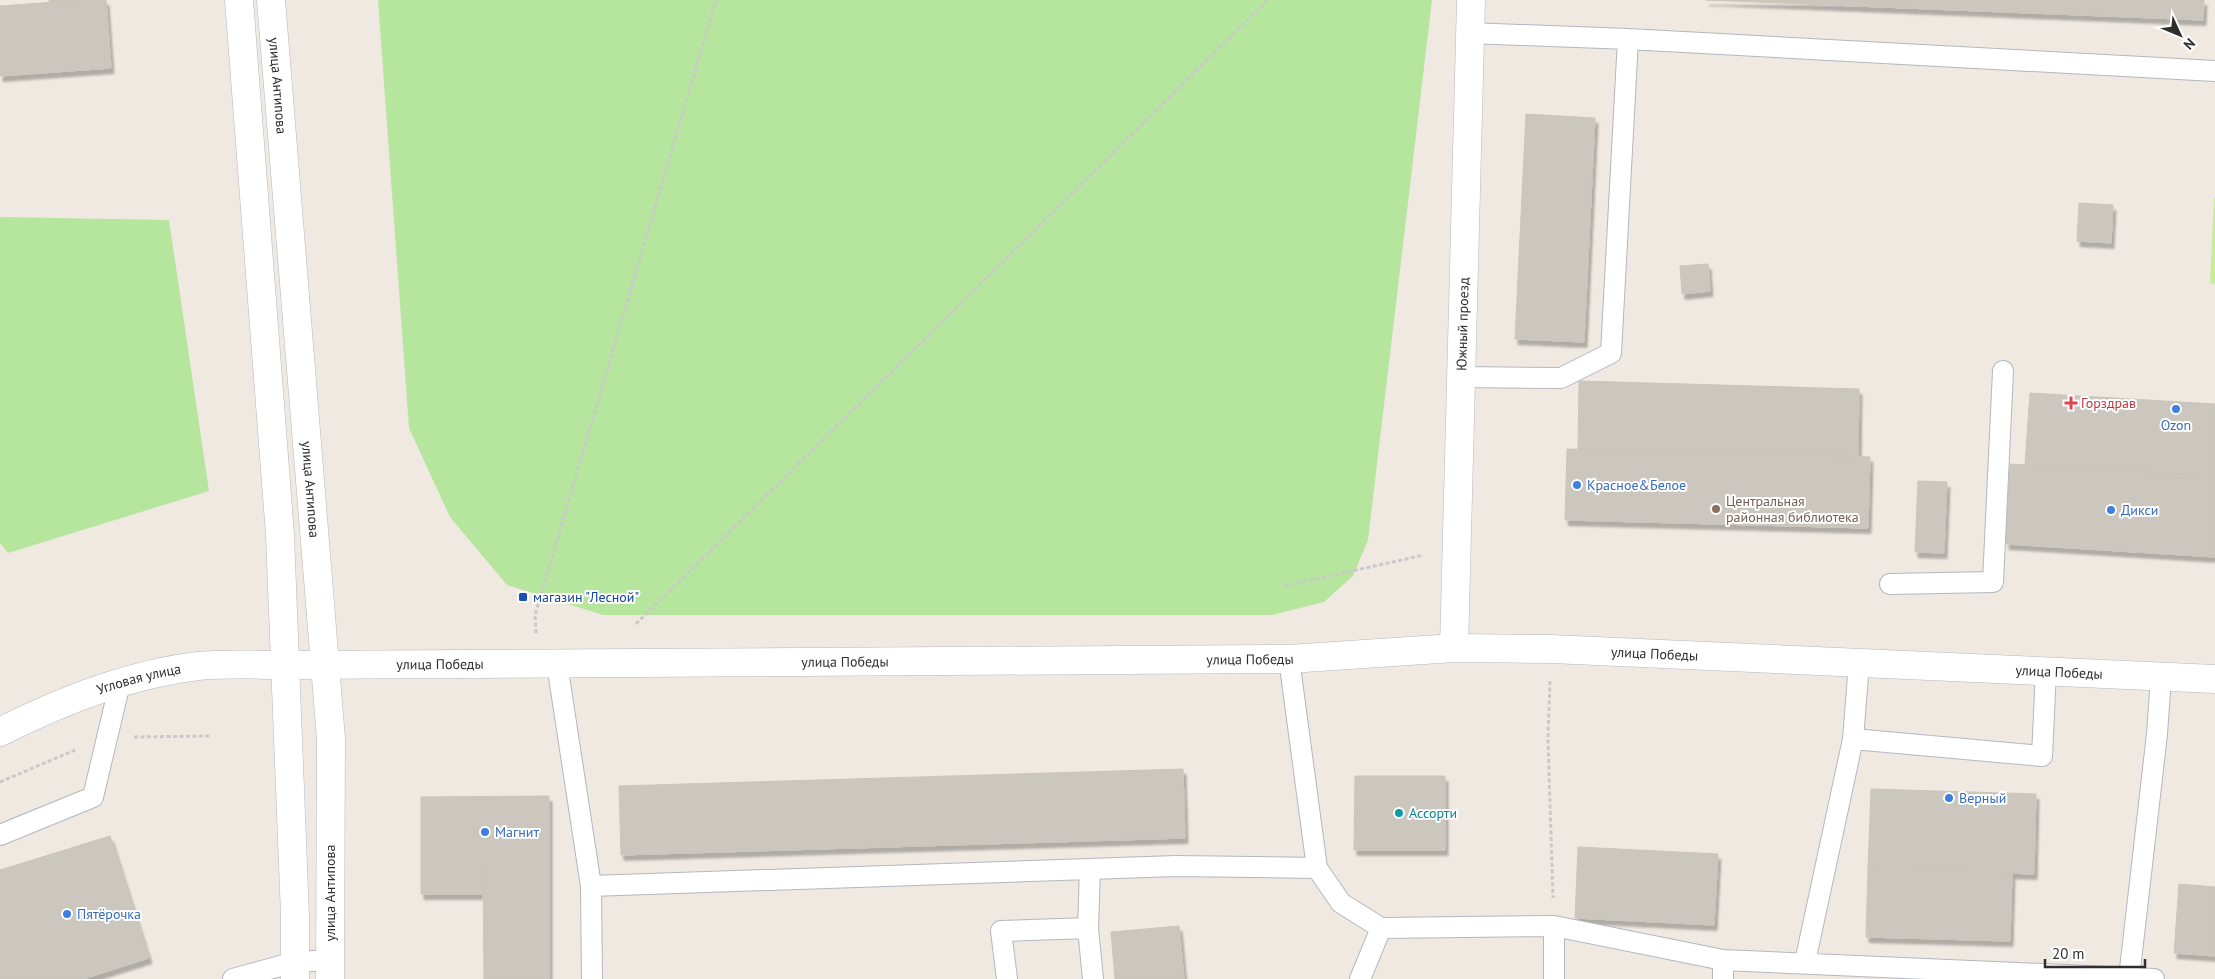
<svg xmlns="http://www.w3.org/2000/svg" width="2215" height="979" viewBox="0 0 2215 979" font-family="'PT Sans',sans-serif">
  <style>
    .green { fill: #b6e59e }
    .pitch { fill: #c9ec9a }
    .building { fill: #cbc7bf; stroke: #cbc5ba; filter: url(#shadow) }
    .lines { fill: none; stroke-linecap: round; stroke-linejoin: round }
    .service-casing { stroke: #b4b7c1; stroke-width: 22 }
    .minor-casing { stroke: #b4b7c1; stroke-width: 29 }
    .tertiary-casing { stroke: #b4b7c1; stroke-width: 29 }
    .secondary-casing { stroke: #b4b7c1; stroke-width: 29 }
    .path { stroke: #c9c9c9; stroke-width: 3; stroke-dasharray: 4 2.5; stroke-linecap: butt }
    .service { stroke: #fff; stroke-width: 20 }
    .minor { stroke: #fff; stroke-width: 28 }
    .tertiary { stroke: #fff; stroke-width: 28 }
    .secondary { stroke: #fff; stroke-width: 28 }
    .health-dot { fill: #e0444e; stroke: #fff; stroke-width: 2 }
    .shop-dot { fill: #3f7fe0; stroke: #fff; stroke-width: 2 }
    .education-dot { fill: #8d6e63; stroke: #fff; stroke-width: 2 }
    .transit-dot { fill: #1a4fb4; stroke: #fff; stroke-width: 2 }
    .culture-dot { fill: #0f9aa8; stroke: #fff; stroke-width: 2 }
    .labels { text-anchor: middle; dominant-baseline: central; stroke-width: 4; stroke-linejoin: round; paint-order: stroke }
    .street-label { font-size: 14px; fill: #2e2e2e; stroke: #fff }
    .health-label { font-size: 14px; fill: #be3a42; stroke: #fff; text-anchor: start }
    .shop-label { font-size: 14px; fill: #366cbe; stroke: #fff; text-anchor: start }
    .education-label { font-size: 14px; fill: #785e54; stroke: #fff; text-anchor: start }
    .transit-label { font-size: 14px; fill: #164399; stroke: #fff; text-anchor: start }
    .culture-label { font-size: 14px; fill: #0d838f; stroke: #fff; text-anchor: start }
  </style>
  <defs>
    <filter id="shadow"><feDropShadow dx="3" dy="5.5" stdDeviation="1" flood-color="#0004"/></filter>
  </defs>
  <rect width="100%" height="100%" fill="#efe9e1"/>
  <path class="green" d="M 378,0 L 1432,0 L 1368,540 L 1353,576 L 1324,602 L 1272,615 L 603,615 L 507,585 L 450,517 L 409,428 Z
    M 0,217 L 169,220 L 209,491 L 8,553 L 0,543 Z"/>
  <path class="pitch" d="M 2214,197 L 2215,197 L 2215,284 L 2210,283 Z"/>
  <path class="building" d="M 49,0 L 83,0 L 49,3 Z
    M 83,0 L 106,0 L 111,68 L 0,76 L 0,6 Z
    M 1706,0 L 2204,0 L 2203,20 Z
    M 1526,114 L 1595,118 L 1584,342 L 1515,339 Z
    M 2079,203 L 2113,205 L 2111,243 L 2077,241 Z
    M 1708,264 L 1710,291 L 1682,294 L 1680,266 Z
    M 1579,381 L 1859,389 L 1858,456 L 1578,449 Z
    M 2030,393 L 2215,404 L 2215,476 L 2025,464 Z
    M 1567,449 L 1870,457 L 1868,528 L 1565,520 Z
    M 2010,464 L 2215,476 L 2215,557 L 2006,544 Z
    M 1918,481 L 1947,482 L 1944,553 L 1915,552 Z
    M 1183,769 L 1185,838 L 621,855 L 619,786 Z
    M 1355,776 L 1445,776 L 1445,850 L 1354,850 Z
    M 1871,789 L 2036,794 L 2034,874 L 1868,868 Z
    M 549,796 L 549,867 L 483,867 L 484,894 L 421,894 L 421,797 Z
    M 110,836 L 149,958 L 83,979 L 0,979 L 0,870 Z
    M 1578,847 L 1718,854 L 1714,925 L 1575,918 Z
    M 483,867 L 549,867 L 549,979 L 484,979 Z
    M 1868,868 L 2012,873 L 2010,941 L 1866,937 Z
    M 2179,884 L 2215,887 L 2215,956 L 2174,953 Z
    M 1179,926 L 1184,979 L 1115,979 L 1111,932 Z"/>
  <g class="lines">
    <g class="service-casing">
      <path id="service" d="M 1469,33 L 1628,39 L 2215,71
        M 1460,377 L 1561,378 L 1611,353 L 1628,39
        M 1890,584 L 1993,582 L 2003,371
        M 1289,659 L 1317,868 L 1341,903 L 1381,928 L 1554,926 L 1723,960 L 2154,979
        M 557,664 L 591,886
        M 1853,739 L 2042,756 L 2046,671
        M 0,835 L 93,797 L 120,683
        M 1554,926 L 1554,979
        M 1088,928 L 1093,979
        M 1805,962 L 1853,739 L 1859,663
        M 2129,978 L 2157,734 L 2161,677
        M 233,979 L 295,962 L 330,960
        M 592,979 L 591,886 L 1176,866 L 1317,868
        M 1007,979 L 1001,931 L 1088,928 L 1090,869
        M 1360,979 L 1381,928
        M 1723,979 L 1723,960"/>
    </g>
    <g class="minor-casing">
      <g id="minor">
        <path id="s1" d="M 1454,648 L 1471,0"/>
        <path id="s2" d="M 0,732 C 61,701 130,674 198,666 C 226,663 256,665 285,665"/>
      </g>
    </g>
    <g class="tertiary-casing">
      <g id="tertiary">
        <path id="s3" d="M 285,665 L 1289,659 L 1454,648 L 1551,649 L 2215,679"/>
      </g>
    </g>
    <g class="secondary-casing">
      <g id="secondary">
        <path d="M 239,0 L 280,535 L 295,916 L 295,979"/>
        <path id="s4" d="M 271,0 L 331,739 L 330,979"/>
      </g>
    </g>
    <path class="path" d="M 1284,586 L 1424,555
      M 636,624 L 1268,0
      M 536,633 L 535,615 L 716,0
      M 1550,681 L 1548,740 L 1553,898
      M 134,737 L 211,736
      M 0,782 L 75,750"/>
    <use href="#service" class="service"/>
    <use href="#minor" class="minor"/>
    <use href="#tertiary" class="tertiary"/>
    <use href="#secondary" class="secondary"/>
  </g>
  <path class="health-dot" d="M2068.5 395.5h5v5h5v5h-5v5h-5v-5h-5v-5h5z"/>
  <g class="shop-dot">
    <circle cx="2176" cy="409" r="5"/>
    <circle cx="1577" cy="485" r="5"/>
    <circle cx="2111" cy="510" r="5"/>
    <circle cx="1949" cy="798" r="5"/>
    <circle cx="485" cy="832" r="5"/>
    <circle cx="67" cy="914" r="5"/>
  </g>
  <circle class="education-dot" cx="1716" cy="509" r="5"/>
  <rect class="transit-dot" x="518" y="592" width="10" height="10" rx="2.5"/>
  <circle class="culture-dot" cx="1399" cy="813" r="5"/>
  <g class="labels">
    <g class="street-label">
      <text stroke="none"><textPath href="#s4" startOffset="86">улица Антипова</textPath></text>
      <text stroke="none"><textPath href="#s1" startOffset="324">Южный проезд</textPath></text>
      <text stroke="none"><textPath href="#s4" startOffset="491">улица Антипова</textPath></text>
      <text stroke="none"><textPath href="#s3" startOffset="1370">улица Победы</textPath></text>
      <text stroke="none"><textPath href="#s3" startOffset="965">улица Победы</textPath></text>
      <text stroke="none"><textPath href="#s3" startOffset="560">улица Победы</textPath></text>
      <text stroke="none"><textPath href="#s3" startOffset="155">улица Победы</textPath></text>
      <text stroke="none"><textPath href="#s3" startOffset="1775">улица Победы</textPath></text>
      <text stroke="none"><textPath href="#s2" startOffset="149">Угловая улица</textPath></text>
      <text transform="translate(330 893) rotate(-90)">улица Антипова</text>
    </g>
    <g class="health-label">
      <text x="2081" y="403">Горздрав</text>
    </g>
    <g class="shop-label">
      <text x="2176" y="425" text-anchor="middle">Ozon</text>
      <text x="1587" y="485">Красное&amp;Белое</text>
      <text x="2121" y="510">Дикси</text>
      <text x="1959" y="798">Верный</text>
      <text x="495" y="832">Магнит</text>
      <text x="77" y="914">Пятёрочка</text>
    </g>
    <g class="education-label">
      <text x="1726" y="501">Центральная<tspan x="1726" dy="16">районная библиотека</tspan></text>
    </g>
    <g class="transit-label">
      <text x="533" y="597">магазин "Лесной"</text>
    </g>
    <g class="culture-label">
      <text x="1409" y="813">Ассорти</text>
    </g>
  </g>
  <g transform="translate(2180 35) rotate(134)" stroke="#ffffff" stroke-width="4" paint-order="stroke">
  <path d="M0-4L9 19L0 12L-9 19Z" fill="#2e2e2e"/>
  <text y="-8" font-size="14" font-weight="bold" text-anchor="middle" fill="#2e2e2e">N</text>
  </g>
  <path d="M2045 959v8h100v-8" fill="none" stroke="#2e2e2e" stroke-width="2.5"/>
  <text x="2052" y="959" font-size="15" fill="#2e2e2e" stroke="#ffffff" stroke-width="4" paint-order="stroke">20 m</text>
</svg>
